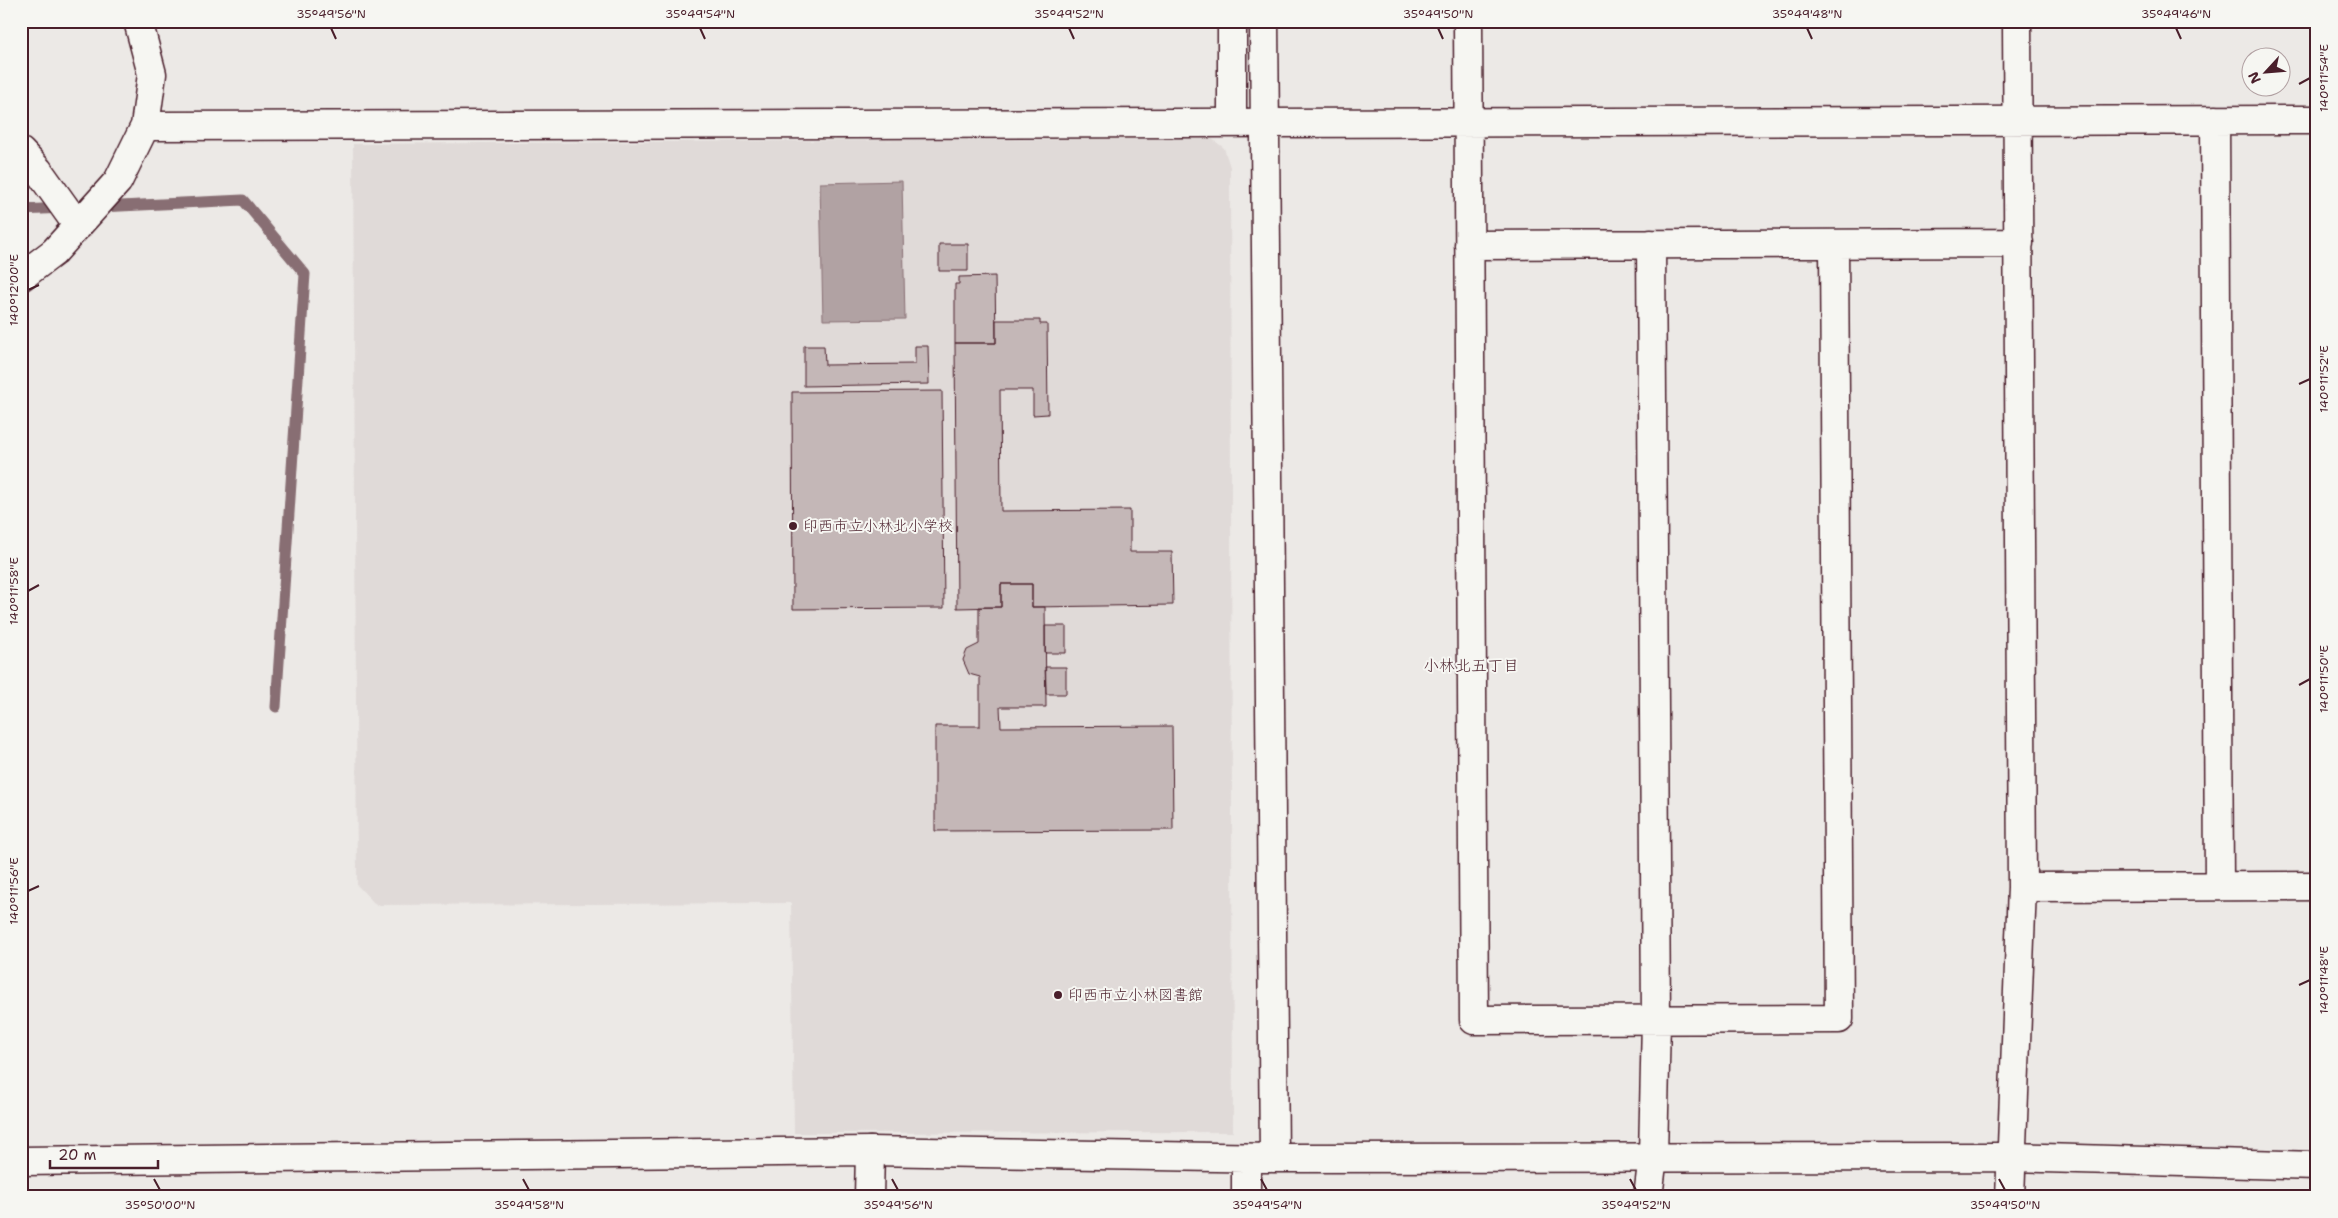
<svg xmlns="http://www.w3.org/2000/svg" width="2338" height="1218" viewBox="0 0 2338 1218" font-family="'Shantell Sans','Klee One',sans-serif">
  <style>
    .built { fill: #e0dad8 }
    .water { fill: #b1a2a3; stroke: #886e73 }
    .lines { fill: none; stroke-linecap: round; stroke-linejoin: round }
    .stream { stroke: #886e73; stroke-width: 11 }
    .building { fill: #c4b7b7; stroke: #4a1f2b }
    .minor-casing { stroke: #4a1f2b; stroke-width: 31 }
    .tertiary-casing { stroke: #4a1f2b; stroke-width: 31 }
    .minor { stroke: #f6f6f2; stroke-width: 28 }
    .tertiary { stroke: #f6f6f2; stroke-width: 28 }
    .ticks { fill: none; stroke: #4a1f2b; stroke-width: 2 }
    .poi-dot { fill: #4a1f2b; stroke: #f6f6f2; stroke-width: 2 }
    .labels { text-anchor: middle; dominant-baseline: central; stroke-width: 4; stroke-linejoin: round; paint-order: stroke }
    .poi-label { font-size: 15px; fill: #4a1f2b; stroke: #f6f6f2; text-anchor: start }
    .neighbourhood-label { font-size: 16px; fill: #4a1f2b; stroke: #f6f6f2 }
    .neatline { fill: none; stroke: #4a1f2b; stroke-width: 2 }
    .ticks-label { font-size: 12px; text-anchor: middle; fill: #4a1f2b }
  </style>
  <rect width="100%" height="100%" fill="#ece9e6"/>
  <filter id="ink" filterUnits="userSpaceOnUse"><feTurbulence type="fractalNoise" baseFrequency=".02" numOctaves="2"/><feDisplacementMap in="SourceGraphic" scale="10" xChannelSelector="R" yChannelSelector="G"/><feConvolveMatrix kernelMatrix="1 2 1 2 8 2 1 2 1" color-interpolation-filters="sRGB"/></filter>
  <g filter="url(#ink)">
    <path class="built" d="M 1211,138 L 1224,148 L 1230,167 L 1233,1132 L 794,1133 L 791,903 L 376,905 L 357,885 L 353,144 Z"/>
    <path class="water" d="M 902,181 L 905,319 L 823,320 L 820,183 Z"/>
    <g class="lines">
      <path class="stream" d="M 100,207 L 243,200 L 305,274 L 276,707
        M 21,210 L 64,208"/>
    </g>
    <path class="building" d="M 939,244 L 968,244 L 968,271 L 939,271 Z
      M 995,276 L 996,343 L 955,343 L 955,284 L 959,284 L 959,277 Z
      M 996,320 L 1040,320 L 1040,324 L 1047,324 L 1048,414 L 1033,415 L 1033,390 L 1000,390 L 1001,511 L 1130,510 L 1130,552 L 1172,552 L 1173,605 L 1032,607 L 1032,584 L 1001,584 L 1001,607 L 957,608 L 955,343 L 996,343 Z
      M 804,346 L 824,346 L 825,365 L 915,364 L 915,346 L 928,346 L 929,384 L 804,386 Z
      M 942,391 L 944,608 L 793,609 L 792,392 Z
      M 1001,584 L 1032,584 L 1032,607 L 1045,607 L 1046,707 L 1000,707 L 1001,727 L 1172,726 L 1173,830 L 935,831 L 935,726 L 980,726 L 980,677 L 969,674 L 963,660 L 967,650 L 979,644 L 979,607 L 1001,607 Z
      M 1045,626 L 1066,626 L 1066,653 L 1045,653 Z
      M 1045,667 L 1066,667 L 1066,694 L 1046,694 Z"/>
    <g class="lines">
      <g class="minor-casing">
        <path id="minor" d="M 138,21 L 152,74 L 145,126
          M 1232,21 L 1232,123
          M 1468,21 L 1474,1020 L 1839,1019 L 1834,244
          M 2215,120 L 2219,886
          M 21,152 L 38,170 L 78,226
          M 1469,245 L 2019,243
          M 21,277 L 54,252 L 118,181 L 145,126 L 2317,120
          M 2022,887 L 2317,886
          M 869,1197 L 870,1151
          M 1648,1197 L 1653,1156 L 1656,1020 L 1651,244
          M 2010,1197 L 2022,887 L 2017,21"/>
      </g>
      <g class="tertiary-casing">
        <path id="tertiary" d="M 1264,21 L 1274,1158
          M 1246,1158 L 1246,1197
          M 21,1161 L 870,1151 L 1274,1158 L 2011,1157 L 2317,1166"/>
      </g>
      <use href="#minor" class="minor"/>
      <use href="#tertiary" class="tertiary"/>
    </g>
  </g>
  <path class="ticks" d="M 331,28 L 336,39M 700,28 L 705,39M 1069,28 L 1074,39M 1438,28 L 1443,39M 1807,28 L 1812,39M 2176,28 L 2181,39M 2299,84 L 2310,78M 28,290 L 39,285M 2299,384 L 2310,379M 28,591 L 39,585M 2299,685 L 2310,679M 28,891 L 39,886M 2299,985 L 2310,980M 154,1179 L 160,1190M 523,1179 L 529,1190M 892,1179 L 898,1190M 1261,1179 L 1267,1190M 1630,1179 L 1636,1190M 1999,1179 L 2005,1190"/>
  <g class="poi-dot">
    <circle cx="793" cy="526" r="5"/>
    <circle cx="1058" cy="995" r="5"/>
  </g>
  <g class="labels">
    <g class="poi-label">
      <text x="803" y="526">印西市立小林北小学校</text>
      <text x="1068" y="995">印西市立小林図書館</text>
    </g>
    <g class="neighbourhood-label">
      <text x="1471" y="665">小林北五丁目</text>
    </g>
  </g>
  <rect width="2338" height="1218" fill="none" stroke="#f6f6f2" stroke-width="55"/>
  <g transform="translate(2266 72) rotate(244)"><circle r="24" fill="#f6f6f2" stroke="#b1a0a2"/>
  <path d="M0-4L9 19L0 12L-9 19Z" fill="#4a1f2b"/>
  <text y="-8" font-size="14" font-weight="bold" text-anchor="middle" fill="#4a1f2b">N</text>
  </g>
  <path d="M50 1160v8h108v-8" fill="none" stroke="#4a1f2b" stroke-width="2.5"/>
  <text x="58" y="1160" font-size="15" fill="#4a1f2b" stroke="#f6f6f2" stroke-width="4" paint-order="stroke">20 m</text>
  <rect x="28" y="28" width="2282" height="1162" class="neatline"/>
  <g class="ticks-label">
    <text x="331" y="18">35°49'56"N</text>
    <text x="700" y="18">35°49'54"N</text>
    <text x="1069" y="18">35°49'52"N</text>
    <text x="1438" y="18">35°49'50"N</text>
    <text x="1807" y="18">35°49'48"N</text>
    <text x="2176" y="18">35°49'46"N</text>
    <text transform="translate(2324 78) rotate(-90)" y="4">140°11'54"E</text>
    <text transform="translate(14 290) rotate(-90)" y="4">140°12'00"E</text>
    <text transform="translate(2324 379) rotate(-90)" y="4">140°11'52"E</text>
    <text transform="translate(14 591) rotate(-90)" y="4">140°11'58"E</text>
    <text transform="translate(2324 679) rotate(-90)" y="4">140°11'50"E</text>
    <text transform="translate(14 891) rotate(-90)" y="4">140°11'56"E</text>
    <text transform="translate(2324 980) rotate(-90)" y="4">140°11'48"E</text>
    <text x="160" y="1209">35°50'00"N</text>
    <text x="529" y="1209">35°49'58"N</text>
    <text x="898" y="1209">35°49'56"N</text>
    <text x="1267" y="1209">35°49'54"N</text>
    <text x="1636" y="1209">35°49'52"N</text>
    <text x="2005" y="1209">35°49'50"N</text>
  </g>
</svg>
